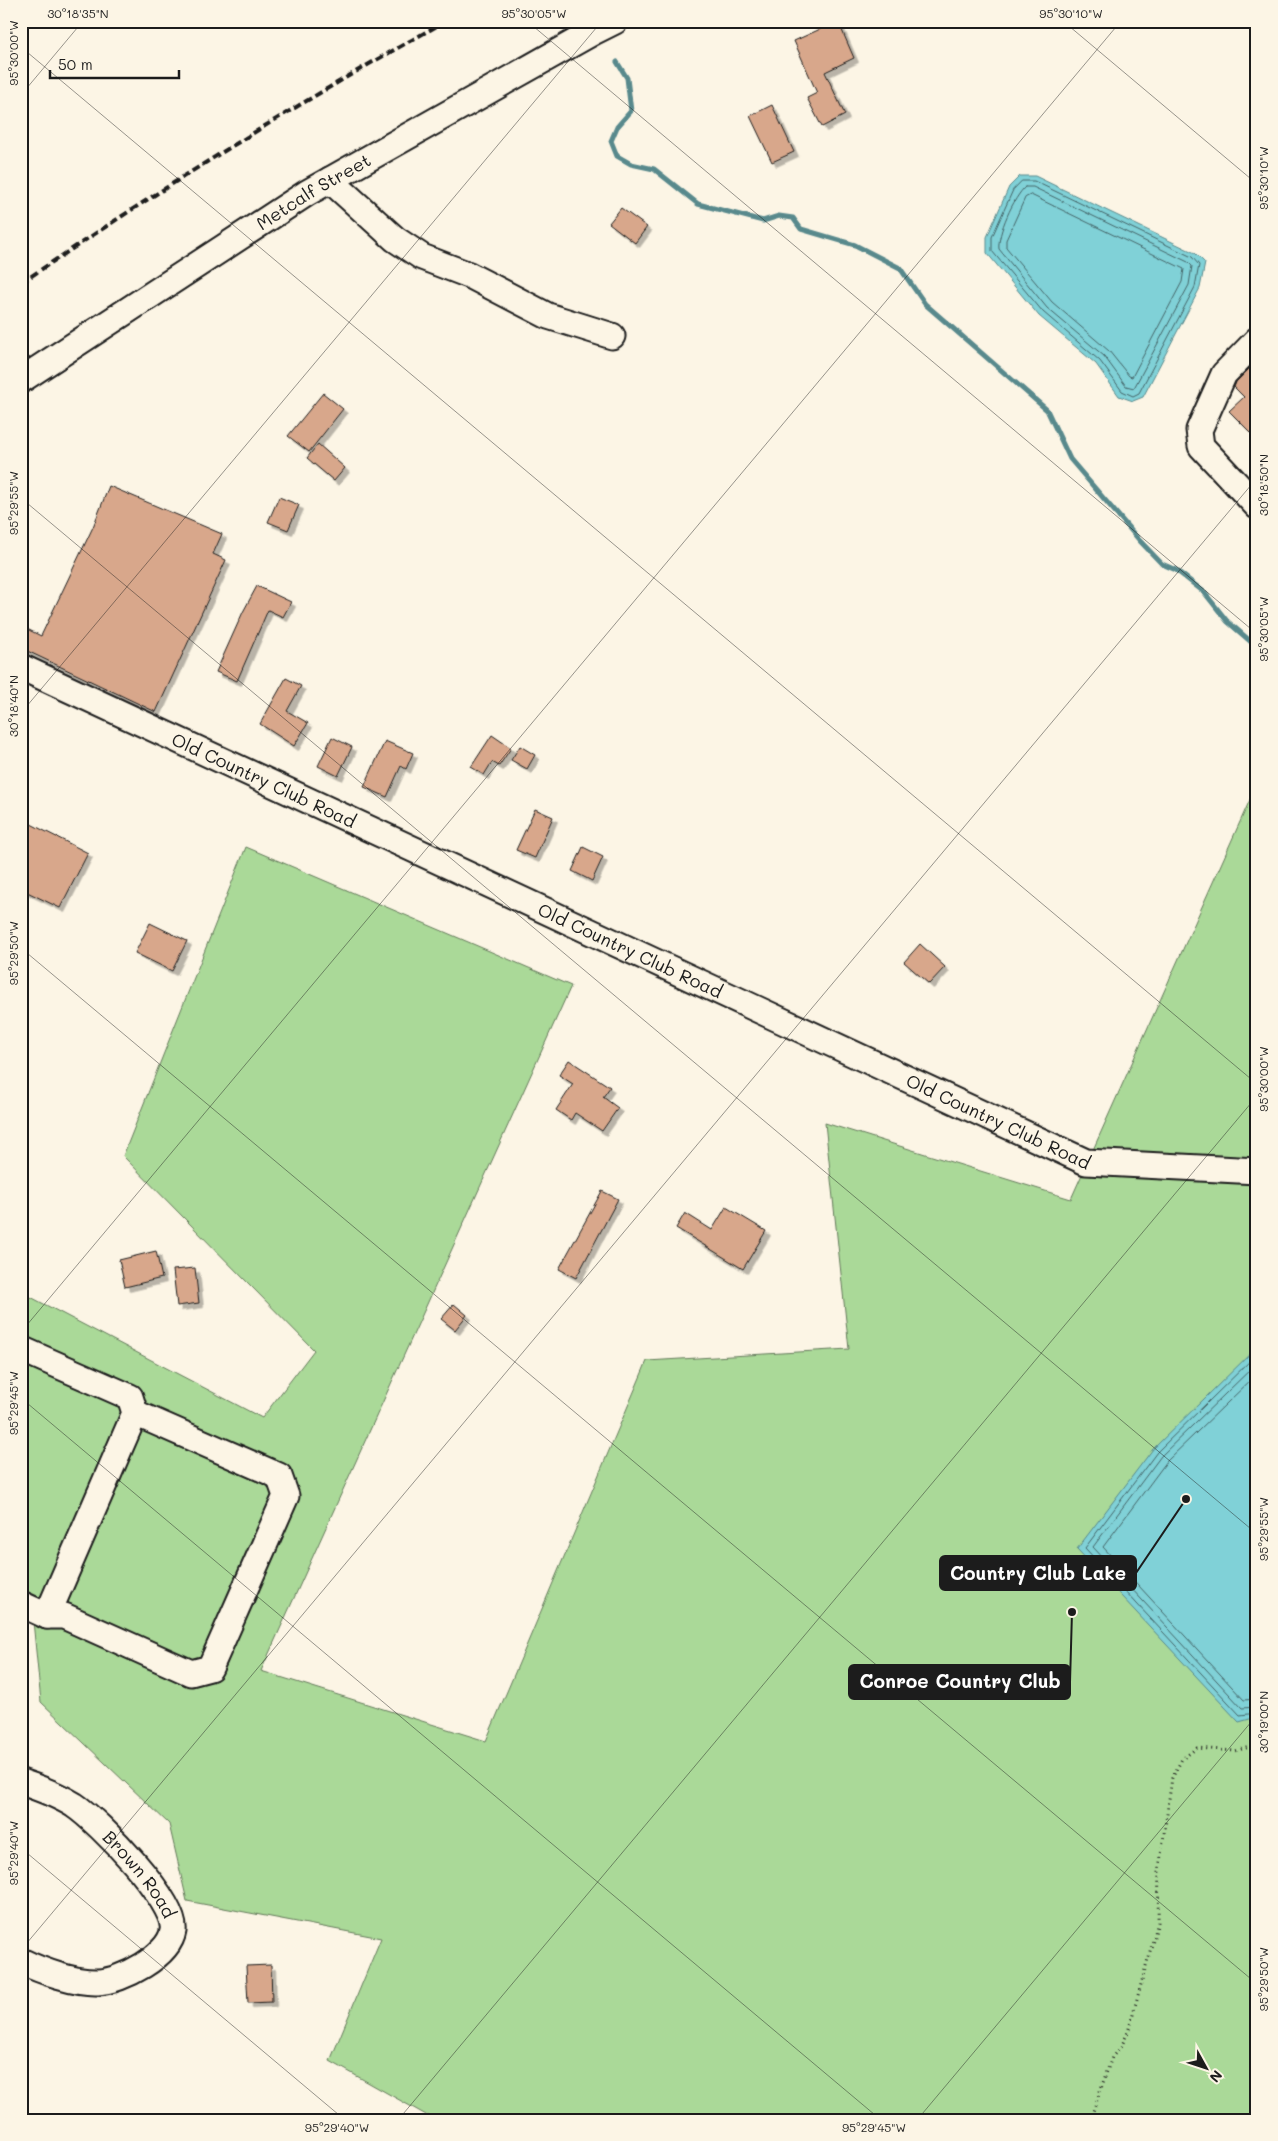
<svg xmlns="http://www.w3.org/2000/svg" width="1278" height="2141" viewBox="0 0 1278 2141" font-family="Mali,sans-serif">
  <style>
    .green { fill: #aad998; stroke: #637a5a }
    .water { fill: #80d1d7; stroke: #58898c }
    .lines { fill: none; stroke-linecap: round; stroke-linejoin: round }
    .shore { stroke: #446467; stroke-width: 1 }
    .stream { stroke: #58898c; stroke-width: 5 }
    .building { fill: #d8a78b; stroke: #1c1c1c; filter: url(#shadow) }
    .minor-casing { stroke: #1c1c1c; stroke-width: 29 }
    .path { stroke: #1c1c1c; stroke-width: 3; stroke-dasharray: 1 4; stroke-linecap: butt }
    .minor { stroke: #fcf5e5; stroke-width: 25 }
    .rail { stroke: #1c1c1c; stroke-width: 4; stroke-dasharray: 8 4; stroke-linecap: butt }
    .ticks { fill: none; stroke: #1c1c1c; stroke-width: 1; stroke-opacity: 0.45 }
    .labels { text-anchor: middle; dominant-baseline: central; stroke-width: 4.5; stroke-linejoin: round; paint-order: stroke }
    .street-label { font-size: 18px; fill: #1c1c1c; stroke: #fcf5e5 }
    .leader { fill: none; stroke: #1c1c1c; stroke-width: 2 }
    .callout-dot { fill: #1c1c1c; stroke: #fcf5e5; stroke-width: 2 }
    .callout { fill: #1c1c1c; stroke: #1c1c1c; stroke-width: 2 }
    .callout-label { font-size: 19px; text-anchor: middle; font-weight: bold; fill: #fff }
    .neatline { fill: none; stroke: #1c1c1c; stroke-width: 2 }
    .ticks-label { font-size: 12px; text-anchor: middle; fill: #1c1c1c }
  </style>
  <defs>
    <filter id="shadow"><feDropShadow dx="4.5" dy="4.5" stdDeviation="0" flood-color="#0004"/></filter>
  </defs>
  <rect width="100%" height="100%" fill="#fcf5e5"/>
  <filter id="ink" filterUnits="userSpaceOnUse"><feTurbulence type="fractalNoise" baseFrequency=".02" numOctaves="2"/><feDisplacementMap in="SourceGraphic" scale="10" xChannelSelector="R" yChannelSelector="G"/><feConvolveMatrix kernelMatrix="1 2 1 2 8 2 1 2 1" color-interpolation-filters="sRGB"/></filter>
  <g filter="url(#ink)">
    <path class="green" d="M 1257,784 L 1257,2120 L 435,2120 L 330,2061 L 381,1938 L 187,1901 L 169,1824 L 41,1702 L 33,1621 L 21,1616 L 21,1292 L 262,1418 L 314,1350 L 123,1156 L 246,847 L 571,986 L 261,1671 L 486,1741 L 647,1361 L 849,1349 L 825,1123 L 1071,1199 Z"/>
    <path class="water" d="M 1020,176 L 1035,176 L 1195,253 L 1205,263 L 1200,288 L 1143,397 L 1133,401 L 1119,396 L 1096,364 L 1039,316 L 987,253 L 987,237 L 1009,187 Z
      M 1257,1347 L 1257,1717 L 1239,1722 L 1077,1549 L 1153,1449 Z"/>
    <g class="lines">
      <path class="shore" d="M 1022,181 L 1034,181 L 1192,257 L 1199,265 L 1195,287 L 1139,393 L 1133,396 L 1122,391 L 1100,361 L 1043,312 L 992,251 L 992,237 L 1013,190 Z
        M 1025,187 L 1033,187 L 1188,262 L 1192,266 L 1189,285 L 1134,388 L 1126,386 L 1104,356 L 1047,308 L 999,249 C 997,234 1014,197 1025,187 Z
        M 1031,195 L 1184,269 L 1182,282 L 1132,377 L 1129,376 L 1109,351 L 1052,302 L 1006,247 L 1006,240 L 1025,198 Z
        M 1257,1354 L 1157,1452 L 1085,1548 L 1240,1715 L 1257,1713
        M 1257,1363 L 1161,1456 L 1093,1547 L 1242,1708 L 1257,1707
        M 1257,1374 L 1167,1461 L 1103,1547 L 1244,1700 L 1257,1699"/>
      <path class="stream" d="M 617,62 L 627,78 L 631,111 L 617,127 L 611,141 L 617,156 L 631,164 L 654,169 L 698,204 L 763,221 L 779,216 L 793,218 L 801,229 L 855,245 L 900,268 L 925,304 L 1047,410 L 1070,459 L 1140,541 L 1162,564 L 1176,570 L 1204,592 L 1227,621 L 1257,647"/>
    </g>
    <path class="building" d="M 838,21 L 854,58 L 825,72 L 845,115 L 822,127 L 807,98 L 817,93 L 794,41 Z
      M 772,105 L 794,152 L 772,162 L 750,116 Z
      M 621,208 L 647,227 L 635,243 L 609,223 Z
      M 1257,361 L 1257,439 L 1229,411 L 1244,397 L 1234,387 L 1236,382 Z
      M 323,393 L 343,409 L 309,452 L 288,436 Z
      M 318,444 L 345,468 L 334,481 L 307,458 Z
      M 109,486 L 222,534 L 213,554 L 226,560 L 156,712 L 21,648 L 21,626 L 41,636 L 93,527 Z
      M 279,497 L 299,505 L 288,530 L 268,522 Z
      M 257,586 L 291,602 L 283,617 L 268,610 L 237,681 L 216,672 L 243,612 Z
      M 286,678 L 301,686 L 287,711 L 308,723 L 294,746 L 260,724 Z
      M 492,735 L 511,748 L 499,766 L 492,762 L 484,775 L 471,767 Z
      M 332,737 L 352,747 L 338,776 L 318,766 Z
      M 385,741 L 413,753 L 406,769 L 401,766 L 387,797 L 364,787 Z
      M 520,746 L 535,755 L 527,769 L 511,760 Z
      M 535,809 L 553,817 L 535,858 L 516,850 Z
      M 31,824 L 88,853 L 60,908 L 21,889 L 21,844 Z
      M 583,847 L 603,857 L 592,881 L 572,871 Z
      M 150,923 L 187,941 L 172,971 L 135,953 Z
      M 920,944 L 945,967 L 929,984 L 904,962 Z
      M 569,1060 L 610,1087 L 603,1097 L 618,1108 L 602,1131 L 575,1113 L 571,1120 L 556,1110 L 573,1084 L 559,1075 Z
      M 602,1191 L 618,1199 L 576,1278 L 559,1269 Z
      M 726,1207 L 766,1231 L 743,1269 L 676,1228 L 685,1213 L 712,1230 Z
      M 156,1251 L 162,1278 L 125,1287 L 119,1260 Z
      M 195,1268 L 199,1303 L 177,1306 L 173,1270 Z
      M 454,1304 L 467,1315 L 455,1330 L 441,1319 Z
      M 271,1965 L 272,2002 L 248,2003 L 246,1966 Z"/>
    <g class="lines">
      <g class="minor-casing">
        <g id="minor">
          <path d="M 330,180 L 395,239 L 422,257 L 469,275 L 548,316 L 612,336"/>
          <path d="M 1257,340 L 1224,374 L 1199,430 L 1201,446 L 1257,506"/>
          <path id="s1" d="M 21,380 L 307,193 L 593,32 L 615,21"/>
          <path id="s2" d="M 21,667 L 1086,1162 L 1257,1171"/>
          <path d="M 21,1349 L 130,1397 L 135,1413 L 47,1616 L 21,1604"/>
          <path d="M 47,1616 L 64,1616 L 191,1673 L 210,1668 L 286,1496 L 279,1476 L 135,1413"/>
          <path id="s3" d="M 21,1782 C 39,1788 58,1795 74,1805 C 98,1821 178,1902 173,1931 C 169,1956 122,1981 98,1982 C 76,1983 41,1971 21,1961"/>
        </g>
      </g>
      <path class="path" d="M 1090,2120 L 1112,2057 L 1121,2047 L 1128,2032 L 1158,1922 L 1159,1869 L 1172,1778 L 1182,1759 L 1197,1748 L 1235,1751 L 1257,1745"/>
      <use href="#minor" class="minor"/>
      <path class="rail" d="M 21,283 C 159,190 300,101 446,21"/>
    </g>
  </g>
  <path class="ticks" d="M 527,21 L 1257,634M 1063,21 L 1257,184M 21,47 L 1257,1084M 21,95 L 83,21M 21,498 L 1257,1534M 21,713 L 602,21M 21,948 L 1257,1984M 21,1332 L 1121,21M 21,1398 L 881,2120M 21,1848 L 345,2120M 21,1950 L 1257,478M 398,2120 L 1257,1096M 917,2120 L 1257,1715"/>
  <g class="labels">
    <g class="street-label">
      <text stroke="none"><textPath href="#s1" startOffset="348">Metcalf Street</textPath></text>
      <text stroke="none"><textPath href="#s2" startOffset="268">Old Country Club Road</textPath></text>
      <text stroke="none"><textPath href="#s2" startOffset="672">Old Country Club Road</textPath></text>
      <text stroke="none"><textPath href="#s2" startOffset="1078">Old Country Club Road</textPath></text>
      <text stroke="none"><textPath href="#s3" startOffset="154">Brown Road</textPath></text>
    </g>
  </g>
  <path class="leader" d="M1186 1499L1136 1573M1072 1612L1070 1682"/>
  <g class="callout-dot">
    <circle cx="1186" cy="1499" r="5"/>
    <circle cx="1072" cy="1612" r="5"/>
  </g>
  <g class="callout">
    <rect x="940" y="1556" width="196" height="34" rx="5"/>
    <rect x="849" y="1665" width="221" height="34" rx="5"/>
  </g>
  <g class="callout-label">
    <text x="1038" y="1580">Country Club Lake</text>
    <text x="960" y="1688">Conroe Country Club</text>
  </g>
  <rect width="1278" height="2141" fill="none" stroke="#fcf5e5" stroke-width="55"/>
  <g transform="translate(1206 2068) rotate(130)" stroke="#fcf5e5" stroke-width="4" paint-order="stroke">
  <path d="M0-4L9 19L0 12L-9 19Z" fill="#1c1c1c"/>
  <text y="-8" font-size="14" font-weight="bold" text-anchor="middle" fill="#1c1c1c">N</text>
  </g>
  <path d="M50 70v8h129v-8" fill="none" stroke="#1c1c1c" stroke-width="2.5"/>
  <text x="58" y="70" font-size="15" fill="#1c1c1c" stroke="#fcf5e5" stroke-width="4" paint-order="stroke">50 m</text>
  <rect x="28" y="28" width="1222" height="2086" class="neatline"/>
  <g class="ticks-label">
    <text x="78" y="18">30°18'35"N</text>
    <text x="534" y="18">95°30'05"W</text>
    <text x="1071" y="18">95°30'10"W</text>
    <text transform="translate(14 53) rotate(-90)" y="4">95°30'00"W</text>
    <text transform="translate(1264 178) rotate(-90)" y="4">95°30'10"W</text>
    <text transform="translate(1264 485) rotate(-90)" y="4">30°18'50"N</text>
    <text transform="translate(14 503) rotate(-90)" y="4">95°29'55"W</text>
    <text transform="translate(1264 629) rotate(-90)" y="4">95°30'05"W</text>
    <text transform="translate(14 706) rotate(-90)" y="4">30°18'40"N</text>
    <text transform="translate(14 953) rotate(-90)" y="4">95°29'50"W</text>
    <text transform="translate(1264 1079) rotate(-90)" y="4">95°30'00"W</text>
    <text transform="translate(14 1403) rotate(-90)" y="4">95°29'45"W</text>
    <text transform="translate(1264 1529) rotate(-90)" y="4">95°29'55"W</text>
    <text transform="translate(1264 1722) rotate(-90)" y="4">30°19'00"N</text>
    <text transform="translate(14 1853) rotate(-90)" y="4">95°29'40"W</text>
    <text transform="translate(1264 1979) rotate(-90)" y="4">95°29'50"W</text>
    <text x="337" y="2132">95°29'40"W</text>
    <text x="874" y="2132">95°29'45"W</text>
  </g>
</svg>
